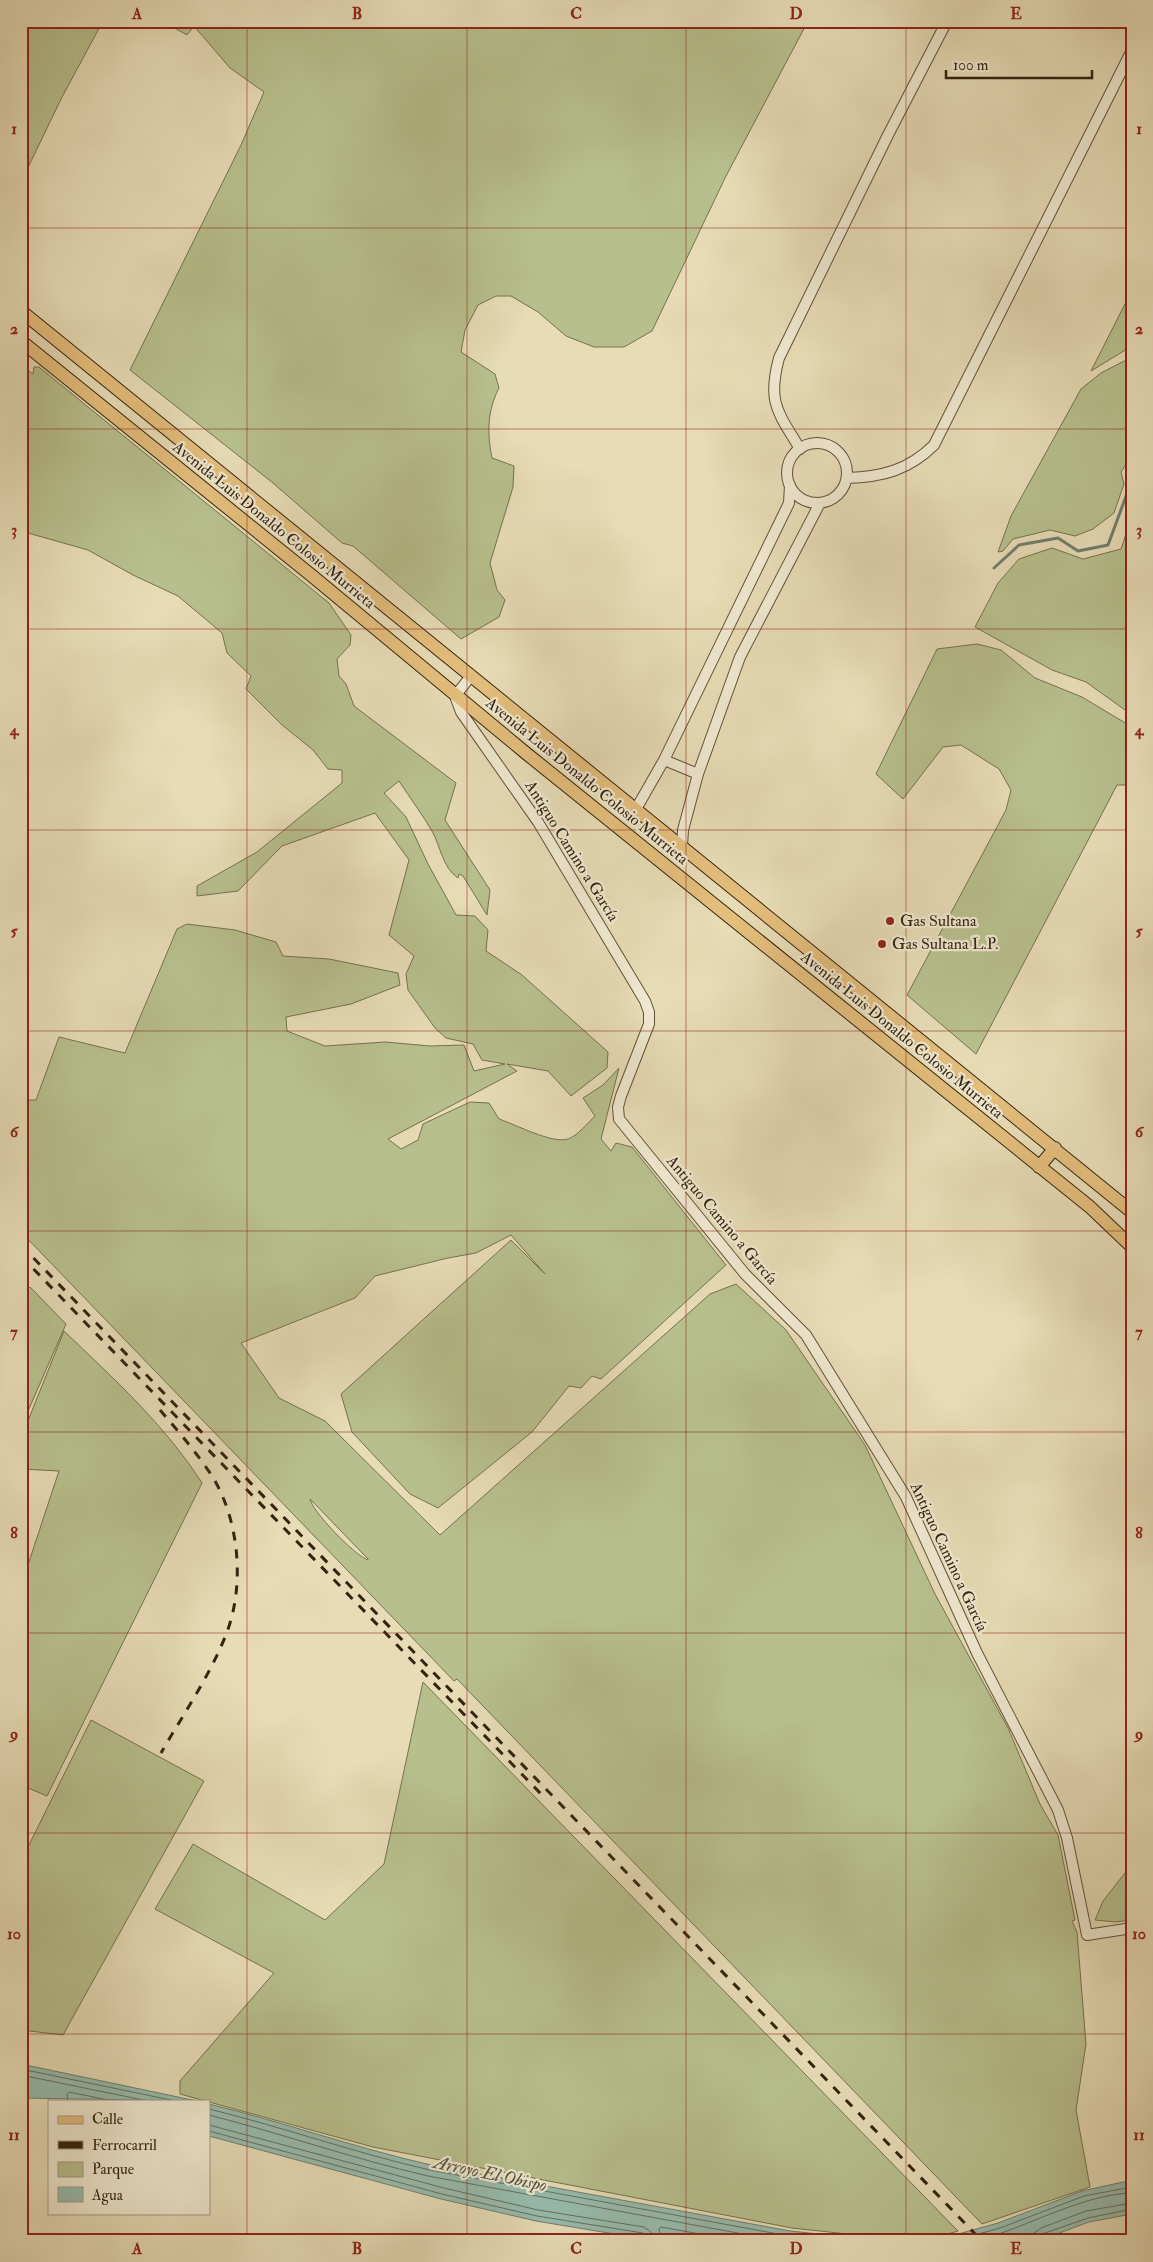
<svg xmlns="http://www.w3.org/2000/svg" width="1153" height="2262" viewBox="0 0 1153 2262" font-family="'IM FELL Double Pica',serif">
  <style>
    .green { fill: #b7c08d; stroke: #75724e; fill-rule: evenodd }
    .water { fill: #97bcae; stroke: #6f7f6f }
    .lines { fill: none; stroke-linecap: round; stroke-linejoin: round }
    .shore { stroke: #65705f; stroke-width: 1 }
    .stream { stroke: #6f7f6f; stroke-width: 3 }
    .minor-casing { stroke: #60513a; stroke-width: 12 }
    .major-casing { stroke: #332310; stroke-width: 14 }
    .minor { stroke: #efe8d0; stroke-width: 10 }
    .major { stroke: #e4be7b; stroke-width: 12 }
    .rail { stroke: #332310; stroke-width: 3; stroke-dasharray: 9 9; stroke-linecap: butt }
    .grid { fill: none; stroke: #8f2418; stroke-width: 1; stroke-opacity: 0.55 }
    .poi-dot { fill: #8f2418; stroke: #efe8d0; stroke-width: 2 }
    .labels { text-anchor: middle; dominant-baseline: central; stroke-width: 4.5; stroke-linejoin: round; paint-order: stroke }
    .street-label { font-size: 16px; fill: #332310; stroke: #efe8d0 }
    .poi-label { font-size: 16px; fill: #332310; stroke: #efe8d0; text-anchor: start }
    .water-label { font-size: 18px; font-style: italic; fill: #51513f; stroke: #efe8d0 }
    .neatline { fill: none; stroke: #8f2418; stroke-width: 2 }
    .grid-label { font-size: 16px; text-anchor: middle; font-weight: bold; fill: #8f2418 }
  </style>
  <rect width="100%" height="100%" fill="#e7dcb6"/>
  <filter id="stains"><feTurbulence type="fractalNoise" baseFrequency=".004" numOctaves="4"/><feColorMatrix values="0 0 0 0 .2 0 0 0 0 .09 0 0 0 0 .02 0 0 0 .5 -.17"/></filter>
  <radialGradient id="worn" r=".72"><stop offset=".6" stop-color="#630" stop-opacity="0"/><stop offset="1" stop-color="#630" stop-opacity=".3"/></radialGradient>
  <path class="green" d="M 21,21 L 103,21 L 62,97 L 21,182 Z
    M 162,21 L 808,21 L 726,176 L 652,331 L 624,347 L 594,347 L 566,336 L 538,312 L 511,296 L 496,296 L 478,305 L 465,330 L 461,352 L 495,374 L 499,388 C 487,411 487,434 492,458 L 514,466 L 513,487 L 490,563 L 497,590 L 505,600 L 499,617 L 461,639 L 353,546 L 342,543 L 273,483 L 130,370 L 241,145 L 264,92 L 230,68 L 194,26 L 187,35 Z
    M 1132,290 L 1132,346 L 1091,371 Z
    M 1132,357 L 1132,456 L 1121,472 L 1124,484 L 1114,513 L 1093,529 L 1075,536 L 1050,530 L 1013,539 L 1003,551 L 998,552 L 1011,516 L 1081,389 L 1101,373 Z
    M 21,365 L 33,374 L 34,367 L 39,367 L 329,603 L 351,635 L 350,645 L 337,659 L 339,676 L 346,684 L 354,706 L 456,783 L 445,820 L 490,890 L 487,915 L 463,876 L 459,874 L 458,878 C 442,867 441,847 432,831 C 422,814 410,798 399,781 L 384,793 L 406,817 L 428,864 L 456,915 L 475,916 L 488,930 L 486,951 L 522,975 L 608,1052 L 607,1068 L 571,1096 L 548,1071 L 507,1064 L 517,1071 L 388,1139 L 401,1149 L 418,1140 L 423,1124 L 470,1102 L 489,1103 L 499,1119 C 517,1125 552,1144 568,1139 C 577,1136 588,1123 595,1116 L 583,1098 L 603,1085 L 619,1068 L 601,1139 L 611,1151 L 616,1143 L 632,1147 L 726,1265 L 601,1379 L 592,1376 L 581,1388 L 569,1386 L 532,1432 L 438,1508 L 410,1494 L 352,1432 L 341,1394 L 511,1240 L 545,1274 L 511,1235 L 476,1253 L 448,1258 L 375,1276 L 355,1298 L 241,1343 L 279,1398 L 325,1421 L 440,1535 L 710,1294 L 736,1284 L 786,1330 L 865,1445 L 935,1594 L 1008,1728 L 1040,1804 L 1058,1835 L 1075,1920 L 1072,1921 L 1077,1932 L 1086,2044 L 1076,2110 L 1090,2187 L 982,2224 L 457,1679 L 454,1681 L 21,1232 L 21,1100 L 36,1100 L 59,1037 L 125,1053 L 177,929 L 187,924 L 235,930 L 276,942 L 283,956 L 329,959 L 398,973 L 400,985 L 351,1004 L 286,1017 L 287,1031 L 325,1046 L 385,1042 L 430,1046 L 464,1045 L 474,1071 L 505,1064 L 482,1060 L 473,1044 L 446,1038 L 435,1028 L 408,990 L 406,974 L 414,956 L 389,935 L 409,860 L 375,813 L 282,846 L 238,891 L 197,896 L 197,886 L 257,852 L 342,783 L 342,770 L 328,769 L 313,750 L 281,724 L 246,689 L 251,676 L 227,653 L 222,633 L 178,596 L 133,575 L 88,550 L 21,531 ZM 310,1499 L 368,1559 L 368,1560 C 354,1555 312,1511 310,1499 Z
    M 1132,516 L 1132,715 L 1086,682 L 1052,670 L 975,627 L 998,583 L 1019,559 L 1052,548 L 1083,559 L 1121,549 Z
    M 977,644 L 1001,650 L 1035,678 L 1082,697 L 1132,727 L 1132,785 L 1117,785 L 976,1054 L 907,995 L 1006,810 L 1011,790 L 999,769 L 961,745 L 943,747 L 903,799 L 876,774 L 937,649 Z
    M 30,1287 L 66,1324 L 21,1427 L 21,1295 Z
    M 64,1331 C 114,1379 164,1424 202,1483 L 47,1796 L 21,1785 L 21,1586 L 59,1471 L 21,1469 L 21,1438 Z
    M 423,1682 L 958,2231 L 923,2241 L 912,2241 L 792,2228 L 373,2147 L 180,2094 L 180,2081 L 274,1973 L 155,1909 L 193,1844 L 325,1920 L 384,1864 Z
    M 91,1720 L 204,1781 L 63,2035 L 21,2030 L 21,1861 Z
    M 1132,1864 L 1132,1920 L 1115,1922 L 1095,1920 L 1103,1901 Z"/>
  <path class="water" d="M 21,2064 L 197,2101 L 21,2098 Z
    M 209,2104 C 283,2122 356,2148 431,2165 L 790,2231 L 884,2241 L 657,2241 L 536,2221 L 441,2199 L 209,2136 Z
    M 1123,2182 L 1132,2182 L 1132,2214 L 1089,2222 L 1038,2241 L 933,2241 L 998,2223 L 1082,2191 Z"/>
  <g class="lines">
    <path class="shore" d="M 21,2069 L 176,2101
      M 21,2075 L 148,2101
      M 68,2101 L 67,2094 L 69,2092 L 113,2101
      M 209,2109 C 283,2127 355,2153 430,2170 L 789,2236 L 835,2241
      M 209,2115 C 283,2134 354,2159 428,2176 L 781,2241
      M 209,2125 L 444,2188 L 538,2210 L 644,2227 L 651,2232 L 654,2241
      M 209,2131 L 442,2194 L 537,2216 L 643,2233 L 647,2236 L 648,2241
      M 661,2241 L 659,2229 L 661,2227 L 739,2241
      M 953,2241 L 1000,2228 L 1084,2196 L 1132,2187
      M 977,2241 C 1025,2228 1083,2194 1132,2193
      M 1032,2241 L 1034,2233 L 1041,2228 L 1086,2211 L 1132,2203
      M 1039,2241 L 1042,2234 L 1088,2218 L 1132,2209"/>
    <path class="stream" d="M 994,568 L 1019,545 L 1058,538 L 1078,551 L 1108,545 L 1132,480"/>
    <g class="minor-casing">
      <path id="minor" d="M787 473a30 30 0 1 1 60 0a30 30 0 1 1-60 0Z
        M 800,449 C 778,412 767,403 779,358 L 888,135 L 947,21
        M 847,478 C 882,477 909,470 934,445 L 1132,50
        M 471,676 L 455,696 L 461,712 L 538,822 L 645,1001 L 649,1012 L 649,1024 L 621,1096 L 618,1107 L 619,1119 L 745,1274 L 806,1335 L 906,1497 L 977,1653 L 1058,1810 L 1067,1838 L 1087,1935 L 1132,1928
        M 664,760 L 698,774
        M 636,809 L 664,760 L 789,503 L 790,485
        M 682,846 L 683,830 L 698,774 L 740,657 L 820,503"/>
    </g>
    <g class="major-casing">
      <path id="major" d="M 21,311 L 1132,1212
        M 21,341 L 311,575 L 527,754 L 1090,1207 L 1132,1247
        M 1039,1167 L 1055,1148"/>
    </g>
    <use href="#minor" class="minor"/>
    <use href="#major" class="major"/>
    <path class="rail" d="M 21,1245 L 982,2241
      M 21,1256 L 542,1795
      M 160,1410 C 178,1431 197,1453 212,1476 C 239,1519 245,1584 227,1632 C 211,1674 184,1713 161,1753"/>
  </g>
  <path class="grid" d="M 247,21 L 247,2241M 467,21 L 467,2241M 686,21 L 686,2241M 906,21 L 906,2241M 21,228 L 1132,228M 21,429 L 1132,429M 21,629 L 1132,629M 21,830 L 1132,830M 21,1031 L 1132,1031M 21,1231 L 1132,1231M 21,1432 L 1132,1432M 21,1633 L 1132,1633M 21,1833 L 1132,1833M 21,2034 L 1132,2034"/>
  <g class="poi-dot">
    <circle cx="890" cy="921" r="5"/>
    <circle cx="882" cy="944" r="5"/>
  </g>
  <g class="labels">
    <g class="street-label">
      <text transform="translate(274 525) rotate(39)">Avenida Luis Donaldo Colosio Murrieta</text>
      <text transform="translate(587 781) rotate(39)">Avenida Luis Donaldo Colosio Murrieta</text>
      <text transform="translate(572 851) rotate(58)">Antiguo Camino a García</text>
      <text transform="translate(902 1035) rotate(39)">Avenida Luis Donaldo Colosio Murrieta</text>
      <text transform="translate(722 1220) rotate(50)">Antiguo Camino a García</text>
      <text transform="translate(949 1557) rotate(65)">Antiguo Camino a García</text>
    </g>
    <g class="poi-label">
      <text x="900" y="921">Gas Sultana</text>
      <text x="892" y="944">Gas Sultana L.P.</text>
    </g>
    <g class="water-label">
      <text transform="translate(490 2174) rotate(12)">Arroyo El Obispo</text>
    </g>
  </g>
  <rect width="1153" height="2262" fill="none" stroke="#e7dcb6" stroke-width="55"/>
  <rect x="48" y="2100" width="162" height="115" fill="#efe8d0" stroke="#a49983"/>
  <rect x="58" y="2116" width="25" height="8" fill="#e4be7b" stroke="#a49983"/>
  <text x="92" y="2124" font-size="15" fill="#332310">Calle</text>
  <rect x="58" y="2141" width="25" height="8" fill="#332310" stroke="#a49983"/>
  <text x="92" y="2150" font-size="15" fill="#332310">Ferrocarril</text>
  <rect x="58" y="2162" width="25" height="15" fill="#b7c08d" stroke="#a49983"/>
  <text x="92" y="2174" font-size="15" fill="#332310">Parque</text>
  <rect x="58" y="2187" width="25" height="15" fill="#97bcae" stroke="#a49983"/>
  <text x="92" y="2200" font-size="15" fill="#332310">Agua</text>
  <path d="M946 70v8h146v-8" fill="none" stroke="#332310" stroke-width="2.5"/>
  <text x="953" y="70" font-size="15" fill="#332310" stroke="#efe8d0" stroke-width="4" paint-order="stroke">100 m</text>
  <rect x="28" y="28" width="1098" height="2206" class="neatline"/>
  <g class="grid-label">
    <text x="137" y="19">A</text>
    <text x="357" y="19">B</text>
    <text x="576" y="19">C</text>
    <text x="796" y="19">D</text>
    <text x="1016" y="19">E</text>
    <text x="14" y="134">1</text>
    <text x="1139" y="134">1</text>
    <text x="14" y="334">2</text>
    <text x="1139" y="334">2</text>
    <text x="14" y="535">3</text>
    <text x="1139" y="535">3</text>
    <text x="14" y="735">4</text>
    <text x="1139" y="735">4</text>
    <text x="14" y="936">5</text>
    <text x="1139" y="936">5</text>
    <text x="14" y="1137">6</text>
    <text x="1139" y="1137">6</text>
    <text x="14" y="1337">7</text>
    <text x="1139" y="1337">7</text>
    <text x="14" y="1538">8</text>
    <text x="1139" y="1538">8</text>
    <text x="14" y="1739">9</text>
    <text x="1139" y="1739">9</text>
    <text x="14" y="1939">10</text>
    <text x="1139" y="1939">10</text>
    <text x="14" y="2140">11</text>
    <text x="1139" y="2140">11</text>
    <text x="137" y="2254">A</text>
    <text x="357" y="2254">B</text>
    <text x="576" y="2254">C</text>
    <text x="796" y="2254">D</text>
    <text x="1016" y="2254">E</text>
  </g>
  <rect width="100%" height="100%" filter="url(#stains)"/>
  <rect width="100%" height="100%" fill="url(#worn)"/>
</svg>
